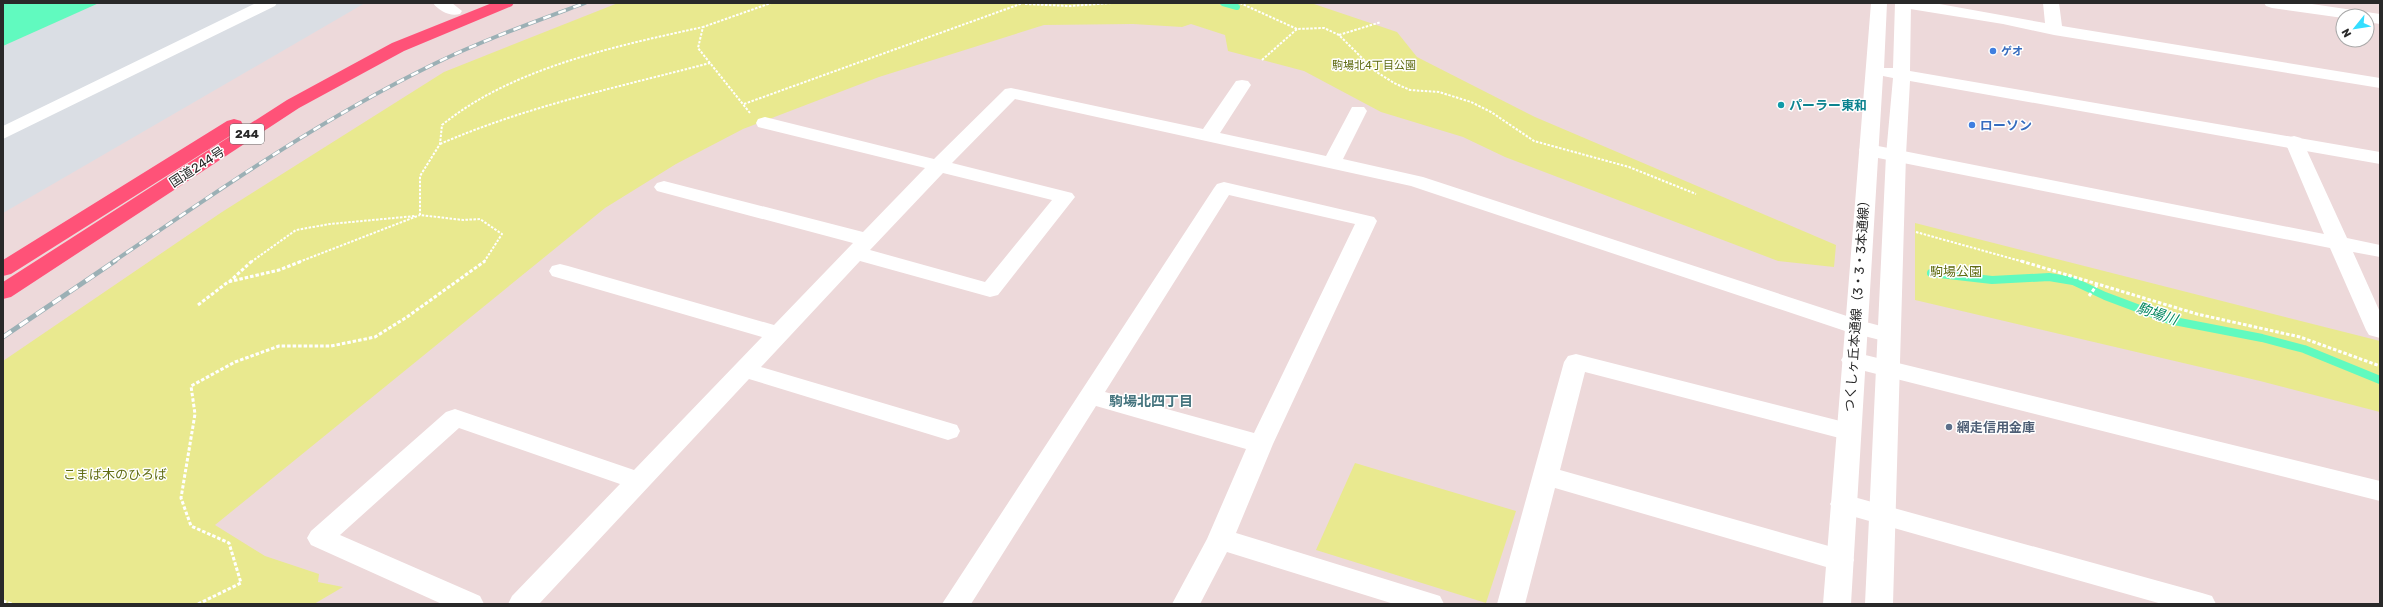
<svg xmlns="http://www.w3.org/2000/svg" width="2383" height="607" viewBox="0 0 2383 607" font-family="Rubik,'Noto Sans JP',sans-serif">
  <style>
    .industrial { fill: #dadee4 }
    .green { fill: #e9e98f }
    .water { fill: #61fabf }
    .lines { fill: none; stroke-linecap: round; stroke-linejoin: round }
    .stream-far1 { stroke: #61fabf; stroke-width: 6 }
    .stream { stroke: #61fabf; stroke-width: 8 }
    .path-far1 { stroke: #fff; stroke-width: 2; stroke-dasharray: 2.5 1.5; stroke-linecap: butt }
    .path { stroke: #fff; stroke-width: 3; stroke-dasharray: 3.5 2; stroke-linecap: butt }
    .street { fill: #fff; fill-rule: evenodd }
    .secondary { fill: #fff; fill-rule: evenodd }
    .highway { fill: #ff5278; fill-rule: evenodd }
    .rail-far1-casing { stroke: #9bb0b5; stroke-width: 4 }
    .rail-casing { stroke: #9bb0b5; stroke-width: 5 }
    .rail-far1 { stroke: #fff; stroke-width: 2.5; stroke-dasharray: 8; stroke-linecap: butt }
    .rail { stroke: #fff; stroke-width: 3.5; stroke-dasharray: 10; stroke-linecap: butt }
    .shop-dot { fill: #3f7fe0; stroke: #fff; stroke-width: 1.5 }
    .culture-dot { fill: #0f9aa8; stroke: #fff; stroke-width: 1.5 }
    .service-dot { fill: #5c6f8a; stroke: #fff; stroke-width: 1.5 }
    .labels { text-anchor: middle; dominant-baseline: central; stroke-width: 3; stroke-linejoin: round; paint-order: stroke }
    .far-shop-label { font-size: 11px; font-weight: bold; fill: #366cbe; stroke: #fff; text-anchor: start }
    .far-park-label { font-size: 11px; fill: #606c13; stroke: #fff }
    .shield { fill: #fff; stroke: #696969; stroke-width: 1 }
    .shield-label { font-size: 12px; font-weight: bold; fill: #292929 }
    .culture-label { font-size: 13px; font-weight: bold; fill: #0d838f; stroke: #fff; text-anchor: start }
    .shop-label { font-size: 13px; font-weight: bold; fill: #366cbe; stroke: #fff; text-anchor: start }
    .street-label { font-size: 13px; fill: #292929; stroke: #fff }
    .park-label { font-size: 13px; fill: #606c13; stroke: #fff }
    .service-label { font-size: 13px; font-weight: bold; fill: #4e5e75; stroke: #fff; text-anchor: start }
    .water-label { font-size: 14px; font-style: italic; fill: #03875f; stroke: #fff }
    .neighbourhood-label { font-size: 14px; font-weight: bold; fill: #45747e; stroke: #fff }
  </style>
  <rect width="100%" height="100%" fill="#edd9da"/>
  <path class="industrial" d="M 99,3 L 365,3 L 3,213 L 3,46 Z"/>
  <path class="green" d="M 618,3 L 1311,3 L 1397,32 L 1417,57 L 1535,117 L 1836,245 L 1834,267 L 1778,261 L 1505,157 L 1463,137 L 1381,112 L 1304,71 L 1228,51 L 1225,35 L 1191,24 L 1182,27 L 1133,24 L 1044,25 L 879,77 L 743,129 L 676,164 L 605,208 L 215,525 L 265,556 L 319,574 L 318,582 L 343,587 L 314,604 L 3,604 L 3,361 L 222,212 L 444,72 Z
    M 1915,223 L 2380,341 L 2380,412 L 2260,381 L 1915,300 Z
    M 1355,463 L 1516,511 L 1486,603 L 1316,550 Z"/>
  <path class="water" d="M 3,3 L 99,3 L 3,46 Z"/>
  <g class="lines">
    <path class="stream-far1" d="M 1223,3 L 1237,7"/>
    <path class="stream" d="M 1931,273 L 1992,280 L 2049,277 L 2073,281 L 2105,296 L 2169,320 L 2262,338 L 2304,349 L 2380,380"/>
    <path class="path-far1" d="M 1240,3 L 1297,29
      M 1025,4 L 1070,6 L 1112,3
      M 1339,35 L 1381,22
      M 1262,60 L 1297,29 L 1324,28 L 1339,35 L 1375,71 L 1394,83 L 1410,90 L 1439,92 L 1471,102 L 1491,112 L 1534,141 L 1629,167 L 1696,194
      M 744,104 L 1023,3
      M 750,113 L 698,48 L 703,27 L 771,3
      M 440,144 C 527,106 619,87 710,63
      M 1916,232 L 2024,262
      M 251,262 L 296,230 L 330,224 L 415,216
      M 299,262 L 420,215
      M 484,262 L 502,234 L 480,219 L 463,220 L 420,215 L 420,176 L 440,144 L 442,125 C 512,68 616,46 703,27"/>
    <path class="path" d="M 2021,261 L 2197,314 L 2300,337 L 2380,366
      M 229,282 L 252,261
      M 2089,296 L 2097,285
      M 198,305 L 228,282 L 279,270 L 302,261
      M 3,601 L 12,604
      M 198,604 L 241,583 L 229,543 L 191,526 L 181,498 L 195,414 L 191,386 L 235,362 L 279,346 L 331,346 L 375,337 L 407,317 L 485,261"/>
    <path class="street" d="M 1896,3 L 1934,3 L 2045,23 L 2043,3 L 2059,3 L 2062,26 L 2380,78 L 2380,88 L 2054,35 L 2003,24 L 1904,8 L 1898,6 Z
      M 2264,3 L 2305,3 L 2380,14 L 2380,24 L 2367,22 L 2367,16 L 2343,16 L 2343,18 L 2272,8 L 2266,6 Z
      M 1242,80 L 1248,81 L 1251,85 L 1220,133 L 1326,156 L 1352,107 L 1364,107 L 1367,111 L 1343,159 L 1423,177 L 1862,321 L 1896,330 L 1899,335 L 1896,340 L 1888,342 L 1848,332 L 1411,186 L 1015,99 L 952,163 L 1072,193 L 1075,197 L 998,295 L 990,297 L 860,261 L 761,367 L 957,425 L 960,431 L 957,437 L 948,440 L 749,379 L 539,604 L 508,604 L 512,596 L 620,484 L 459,428 L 340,535 L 480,596 L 484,604 L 442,604 L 311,545 L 307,538 L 311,531 L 446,412 L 455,409 L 634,470 L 762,337 L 552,276 L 549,271 L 552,266 L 560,264 L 568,266 L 774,325 L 853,243 L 657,191 L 654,187 L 657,183 L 664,181 L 863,232 L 925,168 L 758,127 L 756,123 L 758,119 L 765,117 L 934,159 L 1005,89 L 1011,88 L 1203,129 L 1236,81 ZM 943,173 L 1052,200 L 985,282 L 870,250 Z
      M 2294,136 L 2301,138 L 2303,142 L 2347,238 L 2380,245 L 2380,257 L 2353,252 L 2380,312 L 2380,338 L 2369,335 L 2366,330 L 2330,248 L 1868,156 L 1861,154 L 1859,150 L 1861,146 L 1868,144 L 2324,234 L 2285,142 L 2287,138 Z
      M 1224,182 L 1374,217 L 1377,221 L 1273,444 L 1236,533 L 1440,596 L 1444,604 L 1394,604 L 1227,552 L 1200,604 L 1172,604 L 1207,539 L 1246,449 L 1096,406 L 971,604 L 942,604 L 1214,188 L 1217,184 ZM 1229,195 L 1355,224 L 1254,433 L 1105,392 Z
      M 1853,352 L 2380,481 L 2380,501 L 1845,366 L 1841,360 L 1845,354 Z
      M 1576,354 L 1856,425 L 1859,431 L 1856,437 L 1847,440 L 1585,372 L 1560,470 L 1850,552 L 1854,560 L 1850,568 L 1840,571 L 1555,488 L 1525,604 L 1497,604 L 1564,362 L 1568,356 Z
      M 1843,494 L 2202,593 L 2212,596 L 2216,604 L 2162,604 L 1834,511 L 1830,504 L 1834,497 Z"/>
    <path class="secondary" d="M 256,3 L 277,3 L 275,6 L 3,139 L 3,126 Z
      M 433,3 L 452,3 L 462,11 L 460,14 C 450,17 439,11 433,3 Z
      M 1871,3 L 1887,3 L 1884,68 L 1893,68 L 1895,3 L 1911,3 L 1910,71 L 2380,152 L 2380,164 L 1910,81 L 1906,155 L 1893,604 L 1865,604 L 1886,155 L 1893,78 L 1883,76 L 1851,604 L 1823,604 Z"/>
    <path class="highway" d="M 492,3 L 514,3 L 512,6 L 404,51 L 299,108 L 11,297 L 3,299 L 3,282 L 287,100 L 392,43 Z
      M 234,119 L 241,121 L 243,125 L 241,129 L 11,274 L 3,276 L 3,260 L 227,121 Z"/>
    <g class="rail-far1-casing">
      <path id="rail-far1" d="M 113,262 C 217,191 321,119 434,64 C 483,40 534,22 585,3"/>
    </g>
    <g class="rail-casing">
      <path id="rail" d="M 3,337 L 115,261"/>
    </g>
    <use href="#rail-far1" class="rail-far1"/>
    <use href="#rail" class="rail"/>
  </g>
  <g class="shop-dot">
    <circle cx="1993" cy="51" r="4"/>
    <circle cx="1972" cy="125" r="4"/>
  </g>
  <circle class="culture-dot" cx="1781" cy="105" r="4"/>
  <circle class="service-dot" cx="1949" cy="427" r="4"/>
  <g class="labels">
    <g class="far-shop-label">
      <text x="2001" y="51">ゲオ</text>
    </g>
    <g class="far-park-label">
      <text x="1374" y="65">駒場北4丁目公園</text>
    </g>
    <rect class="shield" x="230" y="124" width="34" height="20" rx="3"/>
    <g class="shield-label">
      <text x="247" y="134">244</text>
    </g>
    <g class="culture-label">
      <text x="1789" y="105">パーラー東和</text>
    </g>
    <g class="shop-label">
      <text x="1980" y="125">ローソン</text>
    </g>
    <g class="street-label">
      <text transform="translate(197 167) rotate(-33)">国道244号</text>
      <text transform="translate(1857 303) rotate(-86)">つくしヶ丘本通線（3・3・3本通線）</text>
    </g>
    <g class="park-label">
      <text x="1956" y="271">駒場公園</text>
      <text x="115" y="474">こまば木のひろば</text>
    </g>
    <g class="service-label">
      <text x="1957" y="427">網走信用金庫</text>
    </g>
    <g class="water-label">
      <text transform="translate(2157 314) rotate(18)">駒場川</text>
    </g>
    <g class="neighbourhood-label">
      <text x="1151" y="401">駒場北四丁目</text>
    </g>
  </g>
  <rect width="2383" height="607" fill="none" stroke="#292929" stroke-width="8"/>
  <g transform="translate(2355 28) rotate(240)"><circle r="19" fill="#ffffff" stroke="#a9a9a9"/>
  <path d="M0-3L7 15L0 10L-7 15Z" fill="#34deff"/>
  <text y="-6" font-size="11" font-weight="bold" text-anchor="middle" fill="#292929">N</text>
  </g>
</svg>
